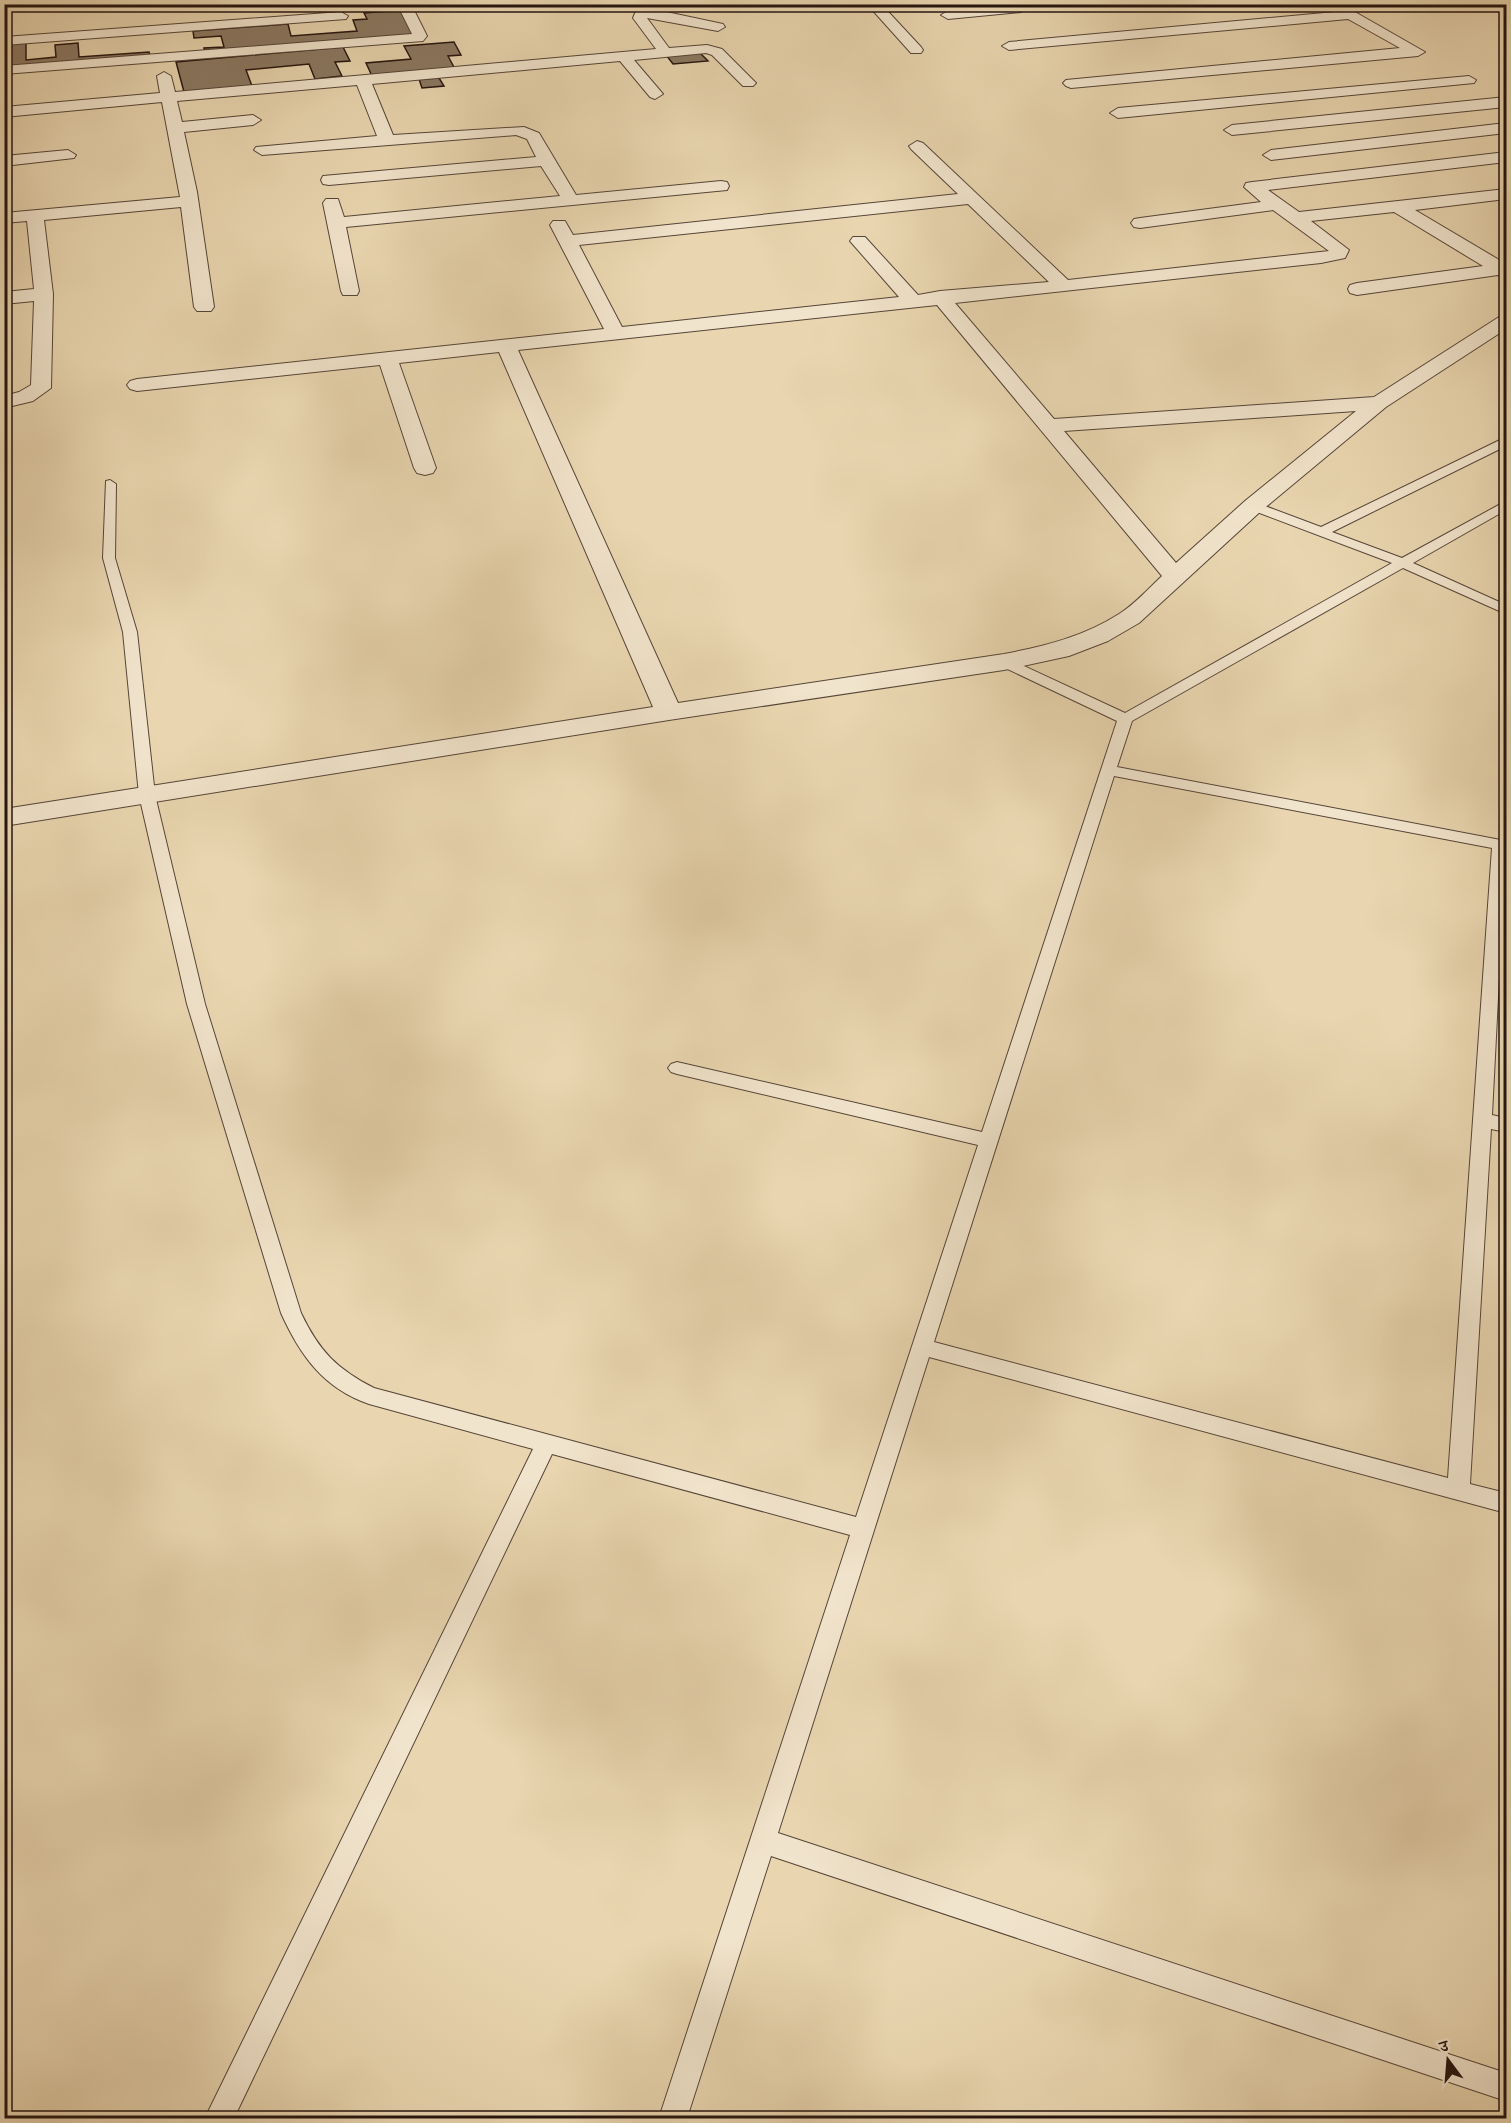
<svg xmlns="http://www.w3.org/2000/svg" width="1511" height="2123" viewBox="0 0 1511 2123" font-family="'IM FELL English','Noto Serif Devanagari',serif">
  <style>
    .building { fill: #8b7963; stroke: #251510; stroke-width: 1.5 }
    .lines { fill: none; stroke-linecap: round; stroke-linejoin: round }
    .lane-casing { stroke: #564538; stroke-width: 2 }
    .street-casing { stroke: #564538; stroke-width: 2 }
    .lane { fill: #f1e4cc; fill-rule: evenodd }
    .street { fill: #f1e4cc; fill-rule: evenodd }
  </style>
  <rect width="100%" height="100%" fill="#e9d6b0"/>
  <filter id="stains"><feTurbulence type="fractalNoise" baseFrequency=".00333" numOctaves="4"/><feColorMatrix values="0 0 0 0 .2 0 0 0 0 .09 0 0 0 0 .02 0 0 0 .5 -.17"/></filter>
  <radialGradient id="worn" r=".72"><stop offset=".6" stop-color="#630" stop-opacity="0"/><stop offset="1" stop-color="#630" stop-opacity=".3"/></radialGradient>
  <path class="building" d="M 317,4 L 339,4 L 343,13 L 321,15 Z
    M 401,10 L 414,37 L 205,53 L 204,48 L 224,47 L 221,36 L 194,38 L 193,31 L 288,24 L 291,36 L 357,31 L 353,20 L 367,19 L 364,13 Z
    M 26,42 L 26,60 L 56,57 L 55,45 L 78,43 L 79,57 L 149,52 L 150,56 L 4,68 L 4,44 Z
    M 454,42 L 461,55 L 448,56 L 455,69 L 372,76 L 366,63 L 411,59 L 404,46 Z
    M 343,47 L 350,61 L 335,62 L 342,76 L 315,79 L 309,64 L 246,70 L 252,86 L 184,92 L 176,62 Z
    M 700,53 L 708,61 L 673,64 L 666,55 Z
    M 439,78 L 444,86 L 422,88 L 419,79 Z"/>
  <g class="lines">
    <g class="lane-casing">
      <path id="lane" d="M 1502,439 L 1506,439 L 1506,446 L 1332,532 L 1402,558 L 1506,501 L 1506,510 L 1413,563 L 1506,605 L 1506,614 L 1403,568 L 1132,721 L 1117,767 L 1506,841 L 1492,1115 L 1506,1118 L 1506,1132 L 1491,1129 L 1470,1484 L 1506,1493 L 1506,1513 L 929,1357 L 778,1833 L 1506,2073 L 1506,2101 L 771,1856 L 687,2118 L 659,2118 L 850,1535 L 552,1454 L 234,2118 L 205,2118 L 533,1449 L 369,1404 C 323,1388 300,1355 281,1313 L 187,1004 L 139,795 L 123,632 L 103,558 L 106,481 L 110,480 L 116,484 L 115,558 L 137,632 L 155,795 L 205,1004 L 301,1313 C 319,1351 337,1369 374,1388 L 856,1517 L 978,1145 L 677,1074 L 671,1072 L 668,1068 L 671,1064 L 677,1062 L 982,1132 L 1117,721 L 999,665 L 997,662 L 999,659 L 1009,659 L 1125,713 L 1392,563 L 1249,509 L 1247,506 L 1249,503 L 1257,503 L 1321,527 ZM 1114,776 L 1492,848 L 1448,1478 L 934,1342 Z"/>
    </g>
    <g class="street-casing">
      <path id="street" d="M 397,4 L 411,4 L 427,36 L 423,41 L 4,74 L 4,66 L 412,34 Z
        M 867,4 L 881,4 L 921,47 L 923,50 L 921,53 L 911,53 Z
        M 902,4 L 953,4 L 952,7 C 937,11 914,14 902,4 Z
        M 1326,4 L 1341,4 L 1425,52 L 1418,56 L 1071,88 L 1066,86 L 1063,83 L 1066,80 L 1400,48 L 1348,19 L 1009,50 L 1002,46 L 1009,42 L 1335,12 Z
        M 1016,5 L 1023,9 L 1021,12 L 948,19 L 941,15 L 948,11 Z
        M 641,10 L 657,10 L 723,24 L 725,27 L 718,31 L 647,18 L 669,48 L 707,45 L 722,49 L 756,83 L 753,86 L 743,86 L 712,55 L 706,53 L 634,60 L 663,94 L 655,99 L 650,97 L 620,61 L 372,84 L 393,135 L 524,127 L 539,133 L 576,195 L 721,181 L 727,182 L 729,186 L 727,190 L 346,227 L 359,291 L 357,295 L 343,295 L 341,291 L 323,203 L 326,199 L 338,199 L 344,217 L 560,196 L 541,166 L 329,185 L 323,184 L 321,180 L 323,176 L 536,157 L 527,139 L 516,135 L 262,155 L 254,150 L 256,147 L 377,136 L 357,85 L 177,101 L 182,122 L 253,115 L 261,120 L 253,125 L 184,132 L 197,192 L 214,307 L 211,311 L 197,311 L 194,307 L 181,207 L 44,220 L 53,294 L 51,388 L 33,401 L 4,408 L 4,396 L 19,392 L 31,385 L 34,301 L 4,304 L 4,292 L 34,289 L 27,221 L 4,223 L 4,213 L 180,197 L 162,102 L 4,117 L 4,107 L 160,93 L 157,76 L 164,72 L 171,76 L 175,92 L 656,49 L 633,18 L 636,11 Z
        M 341,12 L 348,16 L 346,19 L 4,45 L 4,37 Z
        M 1469,76 L 1476,80 L 1474,83 L 1118,118 L 1110,113 L 1118,108 Z
        M 1506,97 L 1506,107 L 1232,135 L 1224,130 L 1232,125 Z
        M 1506,123 L 1506,133 L 1271,160 L 1263,155 L 1271,150 Z
        M 917,141 L 923,143 L 1068,280 L 1329,251 L 1273,210 L 1140,228 L 1134,227 L 1131,223 L 1134,219 L 1140,218 L 1261,202 L 1244,187 L 1246,183 L 1252,182 L 1506,152 L 1506,162 L 1268,190 L 1299,212 L 1506,189 L 1506,199 L 1415,210 L 1506,264 L 1506,277 L 1498,275 L 1357,295 L 1350,293 L 1348,289 L 1350,285 L 1357,283 L 1483,266 L 1394,212 L 1311,221 L 1349,250 L 1345,258 L 1321,263 L 955,303 L 1054,419 L 1374,397 L 1499,317 L 1506,315 L 1506,329 L 1386,407 L 1261,511 L 1139,623 L 1108,641 L 1069,656 L 1004,670 L 669,720 L 4,826 L 4,809 L 653,707 L 499,352 L 399,363 L 436,468 L 433,473 L 425,475 L 417,473 L 414,468 L 380,365 L 137,391 L 130,389 L 127,385 L 130,381 L 137,379 L 604,329 L 550,225 L 553,221 L 565,221 L 573,235 L 958,194 L 911,149 L 909,146 ZM 968,204 L 1049,282 L 940,291 L 918,295 L 865,237 L 853,237 L 850,241 L 899,297 L 622,327 L 579,245 ZM 937,305 L 1162,576 C 1148,589 1135,604 1119,614 C 1083,637 1045,646 1004,654 L 678,703 L 518,350 ZM 1356,411 L 1245,501 L 1176,563 L 1064,431 Z
        M 68,150 L 76,155 L 74,158 L 4,166 L 4,156 Z"/>
    </g>
    <use href="#lane" class="lane"/>
    <use href="#street" class="street"/>
  </g>
  <rect width="1511" height="2123" fill="none" stroke="#e9d6b0" stroke-width="24"/>
  <rect x="6" y="6" width="1499" height="2111" fill="none" stroke="#251510" stroke-width="3"/>
  <rect x="12" y="12" width="1487" height="2099" fill="none" stroke="#251510" stroke-width="1.5"/>
  <g transform="translate(1448 2060) rotate(344)" stroke="#f1e4cc" stroke-width="4.5" paint-order="stroke">
  <path d="M0-4.5L10 22L0 15L-10 22Z" fill="#251510"/>
  <text y="-9" font-size="16" font-weight="bold" text-anchor="middle" fill="#251510">उ</text>
  </g>
  <rect width="100%" height="100%" filter="url(#stains)"/>
  <rect width="100%" height="100%" fill="url(#worn)"/>
</svg>
